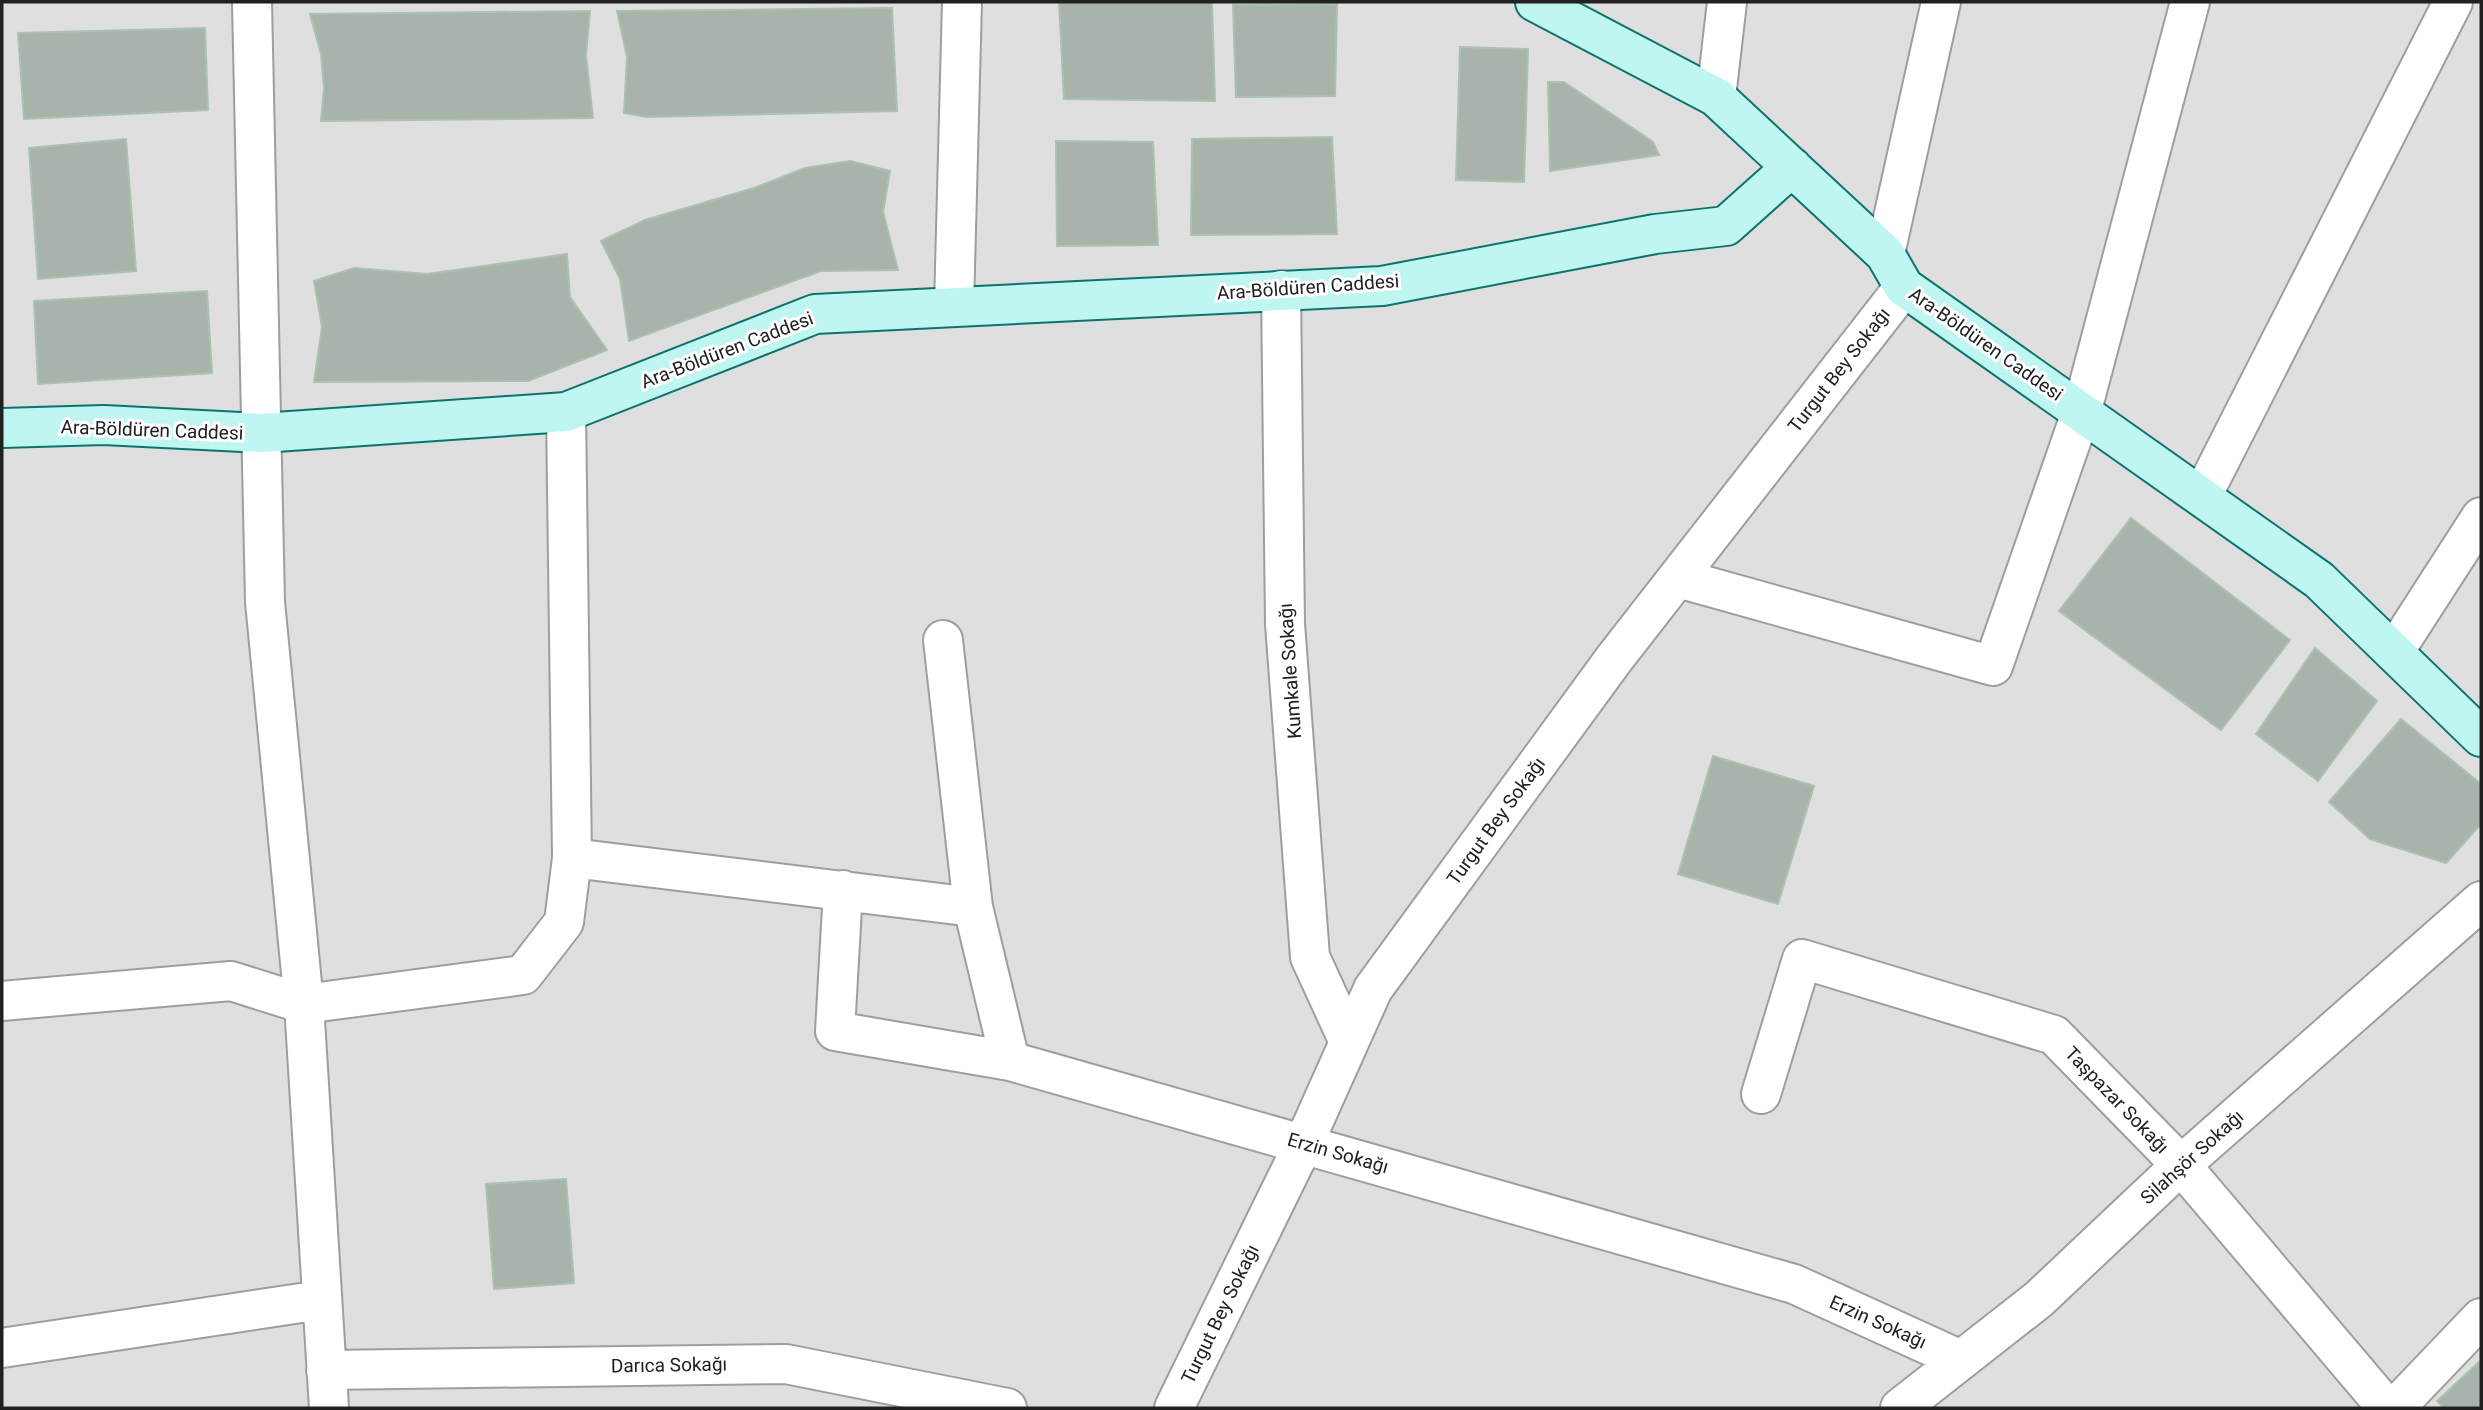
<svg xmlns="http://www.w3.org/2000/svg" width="2483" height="1410" viewBox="0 0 2483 1410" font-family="Roboto,sans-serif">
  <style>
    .residential { fill: #dedfde }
    .building { fill: #a7b3ab; stroke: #abc1b1; stroke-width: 2 }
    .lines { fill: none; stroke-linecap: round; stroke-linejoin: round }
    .street-casing { stroke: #9e9e9e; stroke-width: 42 }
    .secondary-casing { stroke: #0c736f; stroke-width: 42 }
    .street { stroke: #fff; stroke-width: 38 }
    .secondary { stroke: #c0f6f1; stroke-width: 38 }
    .labels { text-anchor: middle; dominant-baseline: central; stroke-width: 6; stroke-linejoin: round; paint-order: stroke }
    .street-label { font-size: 19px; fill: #212121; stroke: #fff }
  </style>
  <rect width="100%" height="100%" fill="#e8f0ec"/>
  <path class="residential" d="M 2,2 L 2481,2 L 2481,1408 L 2,1408 Z"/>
  <path class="building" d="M 1059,2 L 1212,2 L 1215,101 L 1064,99 Z
    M 1337,4 L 1335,96 L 1236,97 L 1233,5 Z
    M 892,8 L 897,111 L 646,117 L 624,113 L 627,57 L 617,11 Z
    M 590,11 L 586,55 L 593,118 L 321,121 L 324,88 L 321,54 L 310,14 Z
    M 205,28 L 208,110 L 24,119 L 18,33 Z
    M 1460,47 L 1528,49 L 1524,182 L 1456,180 Z
    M 1548,82 L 1564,82 L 1653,142 L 1659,155 L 1550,171 Z
    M 1332,137 L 1337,234 L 1191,235 L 1192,139 Z
    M 126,139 L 136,271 L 38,279 L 29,148 Z
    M 1056,141 L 1153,142 L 1158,245 L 1057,246 Z
    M 850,161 L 890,171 L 883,212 L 898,270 L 821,271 L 629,341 L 620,279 L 601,241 L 645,220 L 754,188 L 805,168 Z
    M 567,254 L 570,297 L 607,350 L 528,381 L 314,382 L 322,327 L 314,281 L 354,268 L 427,274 Z
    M 207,291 L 212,373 L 38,384 L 34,301 Z
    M 2131,518 L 2290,640 L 2221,730 L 2059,611 Z
    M 2315,648 L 2377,701 L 2318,781 L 2256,734 Z
    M 2401,719 L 2481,784 L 2481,824 L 2446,863 L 2370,839 L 2329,802 Z
    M 1713,756 L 1814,786 L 1778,904 L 1678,874 Z
    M 566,1179 L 574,1283 L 494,1289 L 486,1184 Z
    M 2481,1360 L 2481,1408 L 2444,1408 L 2437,1401 Z"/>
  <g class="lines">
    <g class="street-casing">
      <path id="street" d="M 252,2 L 265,602 L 304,1004 L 329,1408
        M 1716,97 L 1727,2
        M 1885,254 L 1941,2
        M 1281,290 L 1285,624 L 1310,957 L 1349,1042
        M 954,306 L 962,2
        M 2202,496 L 2453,2
        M 1678,578 L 1993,666 L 2082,410 L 2190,2
        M 943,640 L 973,907 L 1010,1061
        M 2394,652 L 2481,517
        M 572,858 L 973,907
        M 843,890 L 835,1031 L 1010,1061 L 1794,1284 L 1961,1360
        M 2,1001 L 231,981 L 304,1004 L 523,975 L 564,922 L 572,858 L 566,412
        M 1761,1094 L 1802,959 L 2054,1035 L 2181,1165 L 2387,1408
        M 2,1348 L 321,1300
        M 326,1370 L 786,1364 L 1007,1408
        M 1174,1408 L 1304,1143 L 1373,989 L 1614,659 L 1904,287
        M 1900,1408 L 2039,1299 L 2181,1165 L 2481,901
        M 2395,1408 L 2481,1318"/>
    </g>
    <g class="secondary-casing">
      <path id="secondary" d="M 1535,2 L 1716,97 L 1885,254 L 1904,287 L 2319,580 L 2481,737
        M 2,428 L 104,425 L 261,433 L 566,412 L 815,314 L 1382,286 L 1655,234 L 1726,226 L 1792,167"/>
    </g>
    <use href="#street" class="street"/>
    <use href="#secondary" class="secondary"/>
  </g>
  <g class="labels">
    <g class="street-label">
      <text transform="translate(1308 287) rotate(-4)">Ara-Böldüren Caddesi</text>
      <text transform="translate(1986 344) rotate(35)">Ara-Böldüren Caddesi</text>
      <text transform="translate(727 350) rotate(-21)">Ara-Böldüren Caddesi</text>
      <text transform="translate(1839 370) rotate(-52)">Turgut Bey Sokağı</text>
      <text transform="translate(152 430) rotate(2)">Ara-Böldüren Caddesi</text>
      <text transform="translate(1290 671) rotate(-94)">Kumkale Sokağı</text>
      <text transform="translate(1496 821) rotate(-54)">Turgut Bey Sokağı</text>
      <text transform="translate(2117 1100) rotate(46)">Taşpazar Sokağı</text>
      <text transform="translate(1338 1153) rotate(16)">Erzin Sokağı</text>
      <text transform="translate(2192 1157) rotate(-42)">Silahşör Sokağı</text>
      <text transform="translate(1220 1314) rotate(-64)">Turgut Bey Sokağı</text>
      <text transform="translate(1878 1322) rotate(24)">Erzin Sokağı</text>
      <text transform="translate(669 1365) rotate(-1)">Darıca Sokağı</text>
    </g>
  </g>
  <rect width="2483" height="1410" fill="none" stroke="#212121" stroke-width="7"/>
</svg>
